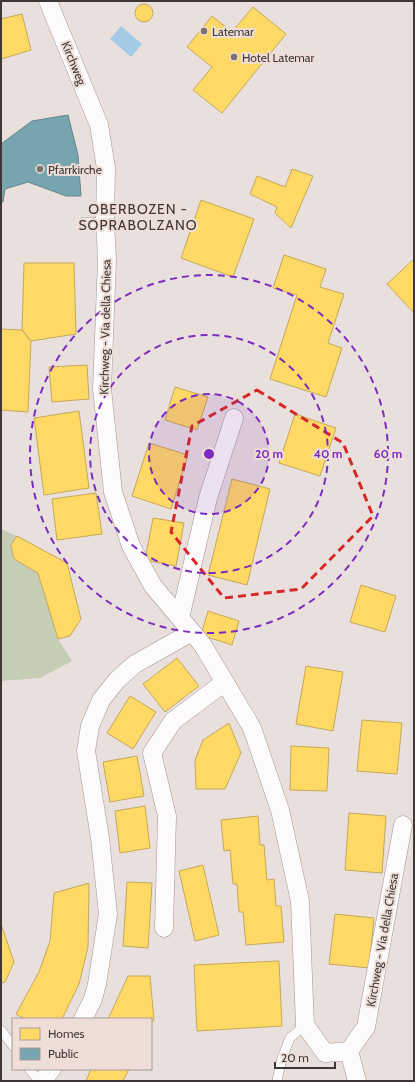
<svg xmlns="http://www.w3.org/2000/svg" width="415" height="1082" viewBox="0 0 415 1082" font-family="Cabin,sans-serif">
  <style>
    .green { fill: #c6cdb5 }
    .water { fill: #a5cae5 }
    .homes { fill: #ffd966; stroke: #c5a857 }
    .public { fill: #76a5af; stroke: #65848a }
    .lines { fill: none; stroke-linecap: round; stroke-linejoin: round }
    .service-casing { stroke: #9e9794; stroke-width: 10 }
    .minor-casing { stroke: #9e9794; stroke-width: 19 }
    .service { stroke: #fcfafa; stroke-width: 9 }
    .minor { stroke: #fcfafa; stroke-width: 18 }
    .marked { fill: none; stroke: #d62828; stroke-width: 3; stroke-dasharray: 8 5; stroke-linejoin: round }
    .ring { fill: none; stroke: #7b2cbf; stroke-width: 2; stroke-dasharray: 7 5 }
    .poi-dot { fill: #7a7270; stroke: #efded7; stroke-width: 1.5 }
    .labels { text-anchor: middle; dominant-baseline: central; stroke-width: 4; stroke-linejoin: round; paint-order: stroke }
    .poi-label { font-size: 12px; fill: #3e3735; stroke: #efded7; text-anchor: start }
    .street-label { font-size: 12px; fill: #3e3735; stroke: #efded7 }
    .quarter-label { font-size: 14px; letter-spacing: 1px; fill: #3e3735; stroke: #efded7 }
    .centre { fill: #7b2cbf; stroke: #efded7; stroke-width: 2 }
    .ring-label { font-size: 12px; text-anchor: middle; font-weight: bold; fill: #7b2cbf; stroke: #efded7; stroke-width: 4; stroke-linejoin: round; paint-order: stroke }
  </style>
  <rect width="100%" height="100%" fill="#e9e0dd"/>
  <path class="green" d="M 1,529 L 17,536 L 11,545 L 14,559 L 38,573 L 58,639 L 72,661 L 40,678 L 1,681 Z"/>
  <path class="water" d="M 121,26 L 142,44 L 131,57 L 110,39 Z"/>
  <path class="homes" d="M135 13a9 9 0 1 1 18 0a9 9 0 1 1-18 0Z
    M 253,7 L 286,34 L 222,113 L 193,90 L 212,67 L 187,47 L 212,16 L 232,32 Z
    M 22,14 L 31,50 L 1,59 L 1,19 Z
    M 292,169 L 313,176 L 291,228 L 275,213 L 277,207 L 250,194 L 257,176 L 285,187 Z
    M 201,200 L 254,219 L 233,277 L 181,258 Z
    M 284,255 L 326,269 L 320,287 L 344,294 L 328,343 L 342,348 L 326,397 L 270,379 L 297,295 L 273,288 Z
    M 414,259 L 414,313 L 387,284 Z
    M 24,263 L 74,263 L 76,334 L 31,341 L 22,330 Z
    M 1,329 L 22,330 L 31,341 L 28,412 L 1,410 Z
    M 87,365 L 89,399 L 52,402 L 49,367 Z
    M 175,387 L 208,397 L 197,430 L 165,420 Z
    M 79,411 L 89,488 L 44,495 L 34,418 Z
    M 295,414 L 336,428 L 320,476 L 279,463 Z
    M 149,443 L 188,455 L 171,509 L 132,496 Z
    M 232,479 L 270,489 L 247,585 L 208,575 Z
    M 96,493 L 102,534 L 57,540 L 52,499 Z
    M 153,518 L 184,523 L 176,566 L 145,560 Z
    M 17,536 L 67,563 L 81,619 L 70,636 L 58,639 L 38,573 L 14,559 L 11,545 Z
    M 361,585 L 396,596 L 385,632 L 350,622 Z
    M 208,611 L 239,621 L 232,645 L 201,635 Z
    M 177,658 L 199,686 L 165,712 L 143,684 Z
    M 306,666 L 343,672 L 333,731 L 296,724 Z
    M 130,696 L 156,712 L 133,749 L 107,733 Z
    M 362,720 L 402,723 L 397,774 L 357,771 Z
    M 229,723 L 241,753 L 225,789 L 196,789 L 195,760 L 203,740 Z
    M 291,746 L 329,748 L 327,791 L 290,790 Z
    M 137,756 L 144,796 L 110,802 L 103,762 Z
    M 145,806 L 150,848 L 120,853 L 115,811 Z
    M 349,813 L 386,816 L 382,873 L 345,870 Z
    M 258,816 L 260,845 L 264,845 L 267,880 L 274,879 L 276,906 L 281,906 L 284,942 L 246,945 L 243,912 L 239,912 L 237,884 L 233,884 L 230,850 L 224,851 L 221,820 Z
    M 203,865 L 219,935 L 195,941 L 179,871 Z
    M 127,882 L 152,883 L 148,948 L 123,946 Z
    M 89,883 L 88,947 L 79,984 L 62,1019 L 25,1019 L 16,1014 L 39,972 L 50,941 L 54,893 Z
    M 335,914 L 374,918 L 369,968 L 329,964 Z
    M 1,924 L 14,962 L 5,982 L 1,983 Z
    M 279,961 L 282,1026 L 197,1031 L 194,965 Z
    M 128,976 L 150,976 L 154,1020 L 151,1023 L 151,1019 L 108,1019 Z
    M 91,1069 L 129,1069 L 123,1081 L 86,1081 Z"/>
  <path class="public" d="M 68,115 L 78,155 L 81,196 L 66,196 L 28,182 L 5,189 L 3,202 L 1,202 L 1,144 L 32,121 Z"/>
  <g class="lines">
    <g class="service-casing">
      <path id="service" d="M 84,222 L 105,223
        M 1,1030 L 13,1046
        M 29,1069 L 39,1081
        M 277,1081 L 282,1058 L 290,1038 L 305,1025"/>
    </g>
    <g class="minor-casing">
      <path id="minor" d="M 48,1 L 99,125 L 106,168 L 105,223 L 107,259 L 102,389 L 113,492 L 131,546 L 153,586 L 202,644 L 252,728 L 280,810 L 300,901 L 305,1025 L 325,1053 L 349,1051 L 357,1081
        M 180,618 L 208,498 L 234,418
        M 164,928 L 167,816 L 152,753 L 173,721 L 225,682
        M 83,1019 L 93,999 L 97,984 L 108,914 L 100,838 L 86,751 L 90,726 L 101,700 L 117,680 L 135,664 L 192,632
        M 349,1051 L 366,1027 L 403,825
        M 42,1081 L 52,1069"/>
    </g>
    <use href="#service" class="service"/>
    <use href="#minor" class="minor"/>
  </g>
  <path class="marked" d="M 257,390 L 343,443 L 373,516 L 301,589 L 224,598 L 171,532 L 192,426 Z"/>
  <circle cx="209" cy="454" r="60" fill="#7b2cbf" fill-opacity=".12"/>
  <g class="ring">
    <circle cx="209" cy="454" r="60"/>
    <circle cx="209" cy="454" r="119"/>
    <circle cx="209" cy="454" r="179"/>
  </g>
  <g class="poi-dot">
    <circle cx="204" cy="31" r="4"/>
    <circle cx="234" cy="57" r="4"/>
    <circle cx="40" cy="169" r="4"/>
  </g>
  <g class="labels">
    <g class="poi-label">
      <text x="212" y="31">Latemar</text>
      <text x="242" y="57">Hotel Latemar</text>
      <text x="48" y="169">Pfarrkirche</text>
    </g>
    <g class="street-label">
      <text transform="translate(74 63) rotate(68)">Kirchweg</text>
      <text transform="translate(105 327) rotate(-89)">Kirchweg - Via della Chiesa</text>
      <text transform="translate(382 940) rotate(-80)">Kirchweg - Via della Chiesa</text>
    </g>
    <g class="quarter-label">
      <text x="138" y="209">OBERBOZEN -<tspan x="138" dy="16">SOPRABOLZANO</tspan></text>
    </g>
  </g>
  <circle cx="209" cy="454" r="6" class="centre"/>
  <g class="ring-label">
    <text x="269" y="458">20 m</text>
    <text x="328" y="458">40 m</text>
    <text x="388" y="458">60 m</text>
  </g>
  <rect width="415" height="1082" fill="none" stroke="#3e3735" stroke-width="4"/>
  <rect x="12" y="1018" width="140" height="52" fill="#efded7" stroke="#a89b96"/>
  <rect x="20" y="1028" width="20" height="12" fill="#ffd966" stroke="#a89b96"/>
  <text x="48" y="1038" font-size="12" fill="#3e3735">Homes</text>
  <rect x="20" y="1048" width="20" height="12" fill="#76a5af" stroke="#a89b96"/>
  <text x="48" y="1058" font-size="12" fill="#3e3735">Public</text>
  <path d="M275 1062v6h60v-6" fill="none" stroke="#3e3735" stroke-width="2"/>
  <text x="281" y="1062" font-size="12" fill="#3e3735" stroke="#efded7" stroke-width="3" paint-order="stroke">20 m</text>
</svg>
